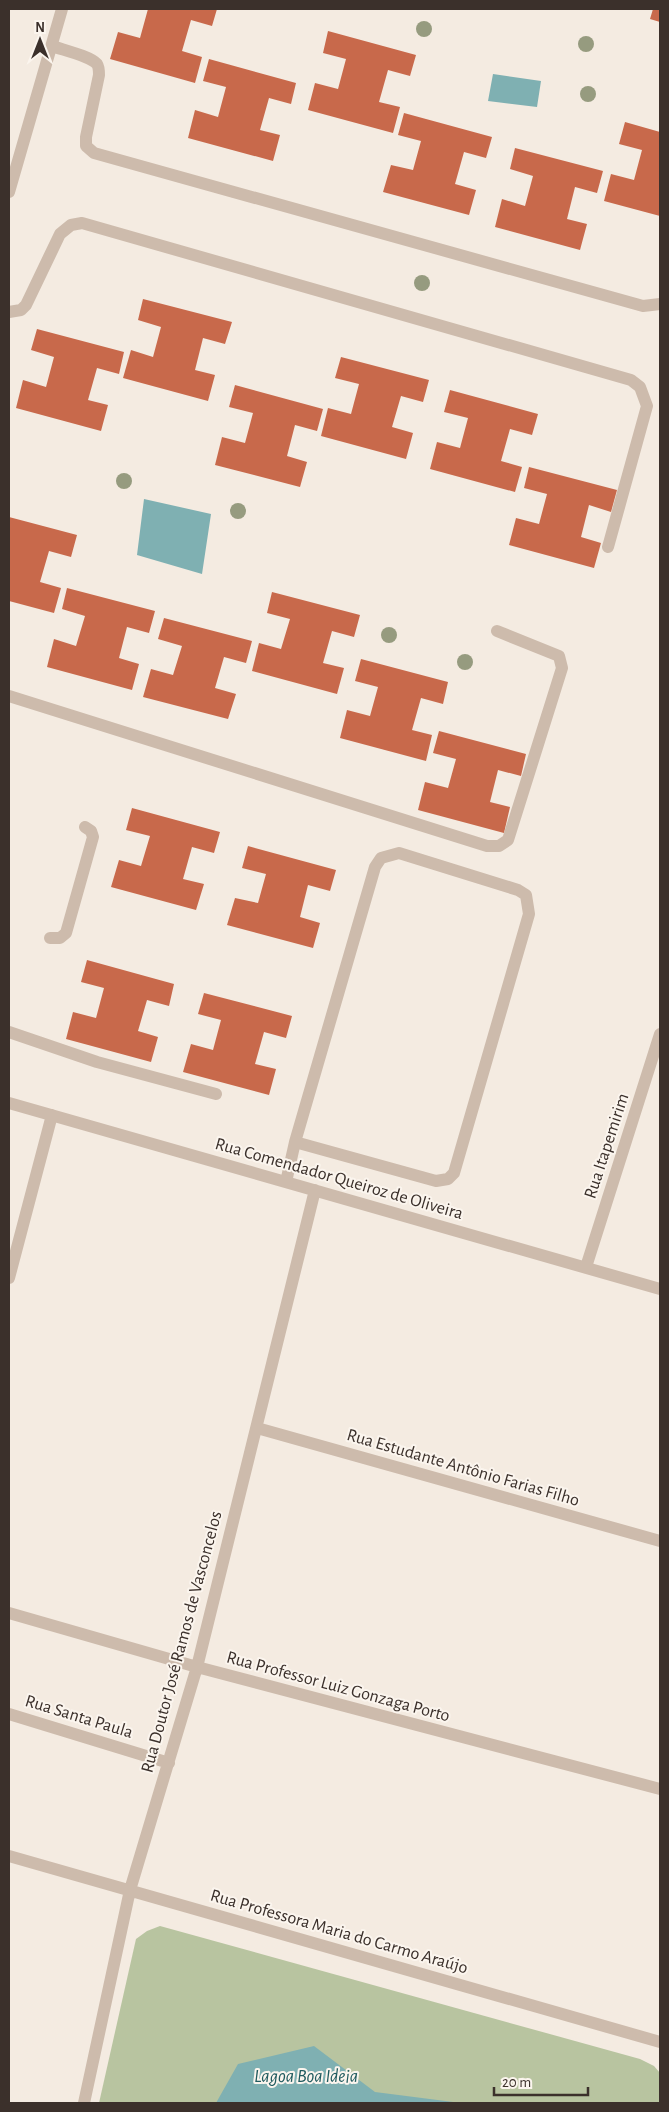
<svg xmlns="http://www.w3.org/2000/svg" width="669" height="2112" viewBox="0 0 669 2112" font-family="'Alegreya Sans',sans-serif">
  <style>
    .green { fill: #b8c4a0 }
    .water { fill: #7fb0b2 }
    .building { fill: #c8694b }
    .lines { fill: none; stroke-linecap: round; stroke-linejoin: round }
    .lane { stroke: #cdbbac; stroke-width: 12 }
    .street { stroke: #cdbbac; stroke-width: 12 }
    .tree { fill: #969b7f }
    .labels { text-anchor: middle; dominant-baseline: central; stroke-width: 4; stroke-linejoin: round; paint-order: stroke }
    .street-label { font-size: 18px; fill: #3b302b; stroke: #fbf5ee }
    .water-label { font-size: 19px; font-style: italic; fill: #1f5a5e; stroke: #fbf5ee }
  </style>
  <rect width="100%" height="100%" fill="#f4ebe1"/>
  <path class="green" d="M 160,1926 L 640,2059 L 654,2066 L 660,2073 L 659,2103 L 99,2103 L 136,1939 L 147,1931 Z"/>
  <path class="water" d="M 493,74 L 541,81 L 537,107 L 488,101 Z
    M 144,499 L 211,514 L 202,574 L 137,555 Z
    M 314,2046 L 375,2092 L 461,2103 L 216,2103 L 238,2064 Z"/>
  <path class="building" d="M 148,9 L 217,9 L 212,26 L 191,20 L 182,51 L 202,57 L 195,83 L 110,59 L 118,32 L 140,38 Z
    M 653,9 L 660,9 L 660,22 L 650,19 Z
    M 328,31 L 416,55 L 410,76 L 388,70 L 379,102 L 400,107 L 393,133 L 308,110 L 315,83 L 338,89 L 346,59 L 323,53 Z
    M 209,59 L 296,83 L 291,104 L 269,98 L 260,130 L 280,135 L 273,161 L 188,138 L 195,110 L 218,117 L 226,87 L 203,81 Z
    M 404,113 L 492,137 L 486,158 L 464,152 L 455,184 L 476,190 L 469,215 L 383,192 L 391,165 L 413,170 L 421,141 L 398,135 Z
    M 625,122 L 660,132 L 660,216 L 604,201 L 611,174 L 634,180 L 642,150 L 619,144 Z
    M 515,148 L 603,171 L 597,193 L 575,187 L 567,219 L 587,224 L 580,250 L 495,227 L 502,199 L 525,206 L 533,176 L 510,169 Z
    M 143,299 L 232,322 L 225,344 L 203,338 L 195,370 L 215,375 L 208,401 L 123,378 L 131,350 L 153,357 L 161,327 L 138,320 Z
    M 37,329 L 124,352 L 119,374 L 97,368 L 88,400 L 108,405 L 101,431 L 16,408 L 23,380 L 46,387 L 54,357 L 31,350 Z
    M 341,357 L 429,380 L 423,402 L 401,396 L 392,427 L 413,433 L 406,459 L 321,436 L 328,408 L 351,414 L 359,384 L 335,378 Z
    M 235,385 L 323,409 L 317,431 L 295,425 L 287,456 L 307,462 L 300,487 L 215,465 L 222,437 L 245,443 L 253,413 L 229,407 Z
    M 450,390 L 538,414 L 532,435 L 510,429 L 501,461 L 522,467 L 515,492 L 430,469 L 437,442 L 460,448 L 468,418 L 444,412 Z
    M 529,467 L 617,490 L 611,512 L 589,505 L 581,537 L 601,543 L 594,568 L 509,545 L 516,518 L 539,524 L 547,494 L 524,488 Z
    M 9,517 L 77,535 L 71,557 L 49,551 L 40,582 L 61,588 L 54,613 L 9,601 Z
    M 67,588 L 155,611 L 149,633 L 127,627 L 119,658 L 139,664 L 132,690 L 47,667 L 54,639 L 76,646 L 85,616 L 62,609 Z
    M 272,592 L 360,615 L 354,637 L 332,631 L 323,663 L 344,668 L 337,694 L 252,671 L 259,643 L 281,649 L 290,619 L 267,613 Z
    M 164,618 L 252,641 L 246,663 L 224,657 L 215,688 L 236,694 L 228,719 L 143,697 L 151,669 L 173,675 L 182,646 L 158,639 Z
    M 361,659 L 448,682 L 443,704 L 421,698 L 412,730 L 432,735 L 426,761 L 340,738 L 347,710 L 370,716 L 378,687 L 355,681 Z
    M 439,731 L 526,754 L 521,776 L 498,770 L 490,802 L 510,807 L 504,833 L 418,810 L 425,782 L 448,788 L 456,759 L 433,753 Z
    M 132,808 L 220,832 L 214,853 L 192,847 L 183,879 L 204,884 L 196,910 L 111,887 L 119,860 L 141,866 L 150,836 L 126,830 Z
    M 248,846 L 336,870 L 330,891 L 308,885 L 300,917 L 320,923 L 313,948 L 227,925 L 235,898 L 258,903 L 266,874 L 242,868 Z
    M 87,960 L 174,984 L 169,1006 L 147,1000 L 138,1031 L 158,1037 L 151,1062 L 66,1039 L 73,1012 L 96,1018 L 104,988 L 81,982 Z
    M 204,993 L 292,1016 L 286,1038 L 264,1032 L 255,1064 L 276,1069 L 269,1095 L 183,1072 L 191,1044 L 213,1050 L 221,1020 L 198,1014 Z"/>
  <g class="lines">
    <path class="lane" d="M 50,938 L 60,938 L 66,933 L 93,837 L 91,831 L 85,827
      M 9,1032 L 97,1062 L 216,1094"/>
    <path class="street" d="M 52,46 C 63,50 90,56 97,64 C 99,67 99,72 99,75 L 86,137 L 86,146 L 94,153 L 643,306 L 660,304
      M 9,192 L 62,9
      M 9,312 L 21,310 L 26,305 L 60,234 L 71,225 L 82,223 L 631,380 L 640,387 L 647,406 L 608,547
      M 9,696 L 487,846 L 499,846 L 508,840 L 562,668 L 559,656 L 497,631
      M 9,1103 L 660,1289
      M 286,1182 L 295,1142 L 375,867 L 381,858 L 399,853 L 518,890 L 526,895 L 529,914 L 454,1173 L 448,1179 L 436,1181 L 295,1142
      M 586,1267 L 660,1034
      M 9,1278 L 52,1115
      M 257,1428 L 660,1541
      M 9,1613 L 197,1667 L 660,1789
      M 9,1714 L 169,1763
      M 9,1856 L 660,2042
      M 84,2103 L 130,1890 L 197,1667 L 315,1190"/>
  </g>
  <g class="tree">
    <circle cx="424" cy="29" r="8"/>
    <circle cx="586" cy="44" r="8"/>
    <circle cx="588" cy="94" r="8"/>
    <circle cx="422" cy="283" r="8"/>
    <circle cx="124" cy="481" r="8"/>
    <circle cx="238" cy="511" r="8"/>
    <circle cx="389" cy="635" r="8"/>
    <circle cx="465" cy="662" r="8"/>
  </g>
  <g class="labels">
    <g class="street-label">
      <text transform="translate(607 1146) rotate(-72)">Rua Itapemirim</text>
      <text transform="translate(339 1179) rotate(16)">Rua Comendador Queiroz de Oliveira</text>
      <text transform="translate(463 1468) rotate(16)">Rua Estudante Antônio Farias Filho</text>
      <text transform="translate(182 1642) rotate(-75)">Rua Doutor José Ramos de Vasconcelos</text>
      <text transform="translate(338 1687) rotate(15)">Rua Professor Luiz Gonzaga Porto</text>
      <text transform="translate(79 1717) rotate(17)">Rua Santa Paula</text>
      <text transform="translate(339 1932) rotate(16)">Rua Professora Maria do Carmo Araújo</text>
    </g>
    <g class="water-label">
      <text x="306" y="2076">Lagoa Boa Ideia</text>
    </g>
  </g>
  <rect width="669" height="2112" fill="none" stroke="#3b302b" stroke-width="20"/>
  <g transform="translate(40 40)" stroke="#fbf5ee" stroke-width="4" paint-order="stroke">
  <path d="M0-4L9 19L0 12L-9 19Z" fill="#3b302b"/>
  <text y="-8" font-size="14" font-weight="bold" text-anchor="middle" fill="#3b302b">N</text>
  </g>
  <path d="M494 2087v8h94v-8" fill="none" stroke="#3b302b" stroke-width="2.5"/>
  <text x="502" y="2087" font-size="15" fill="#3b302b" stroke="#fbf5ee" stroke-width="4" paint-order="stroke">20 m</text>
</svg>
